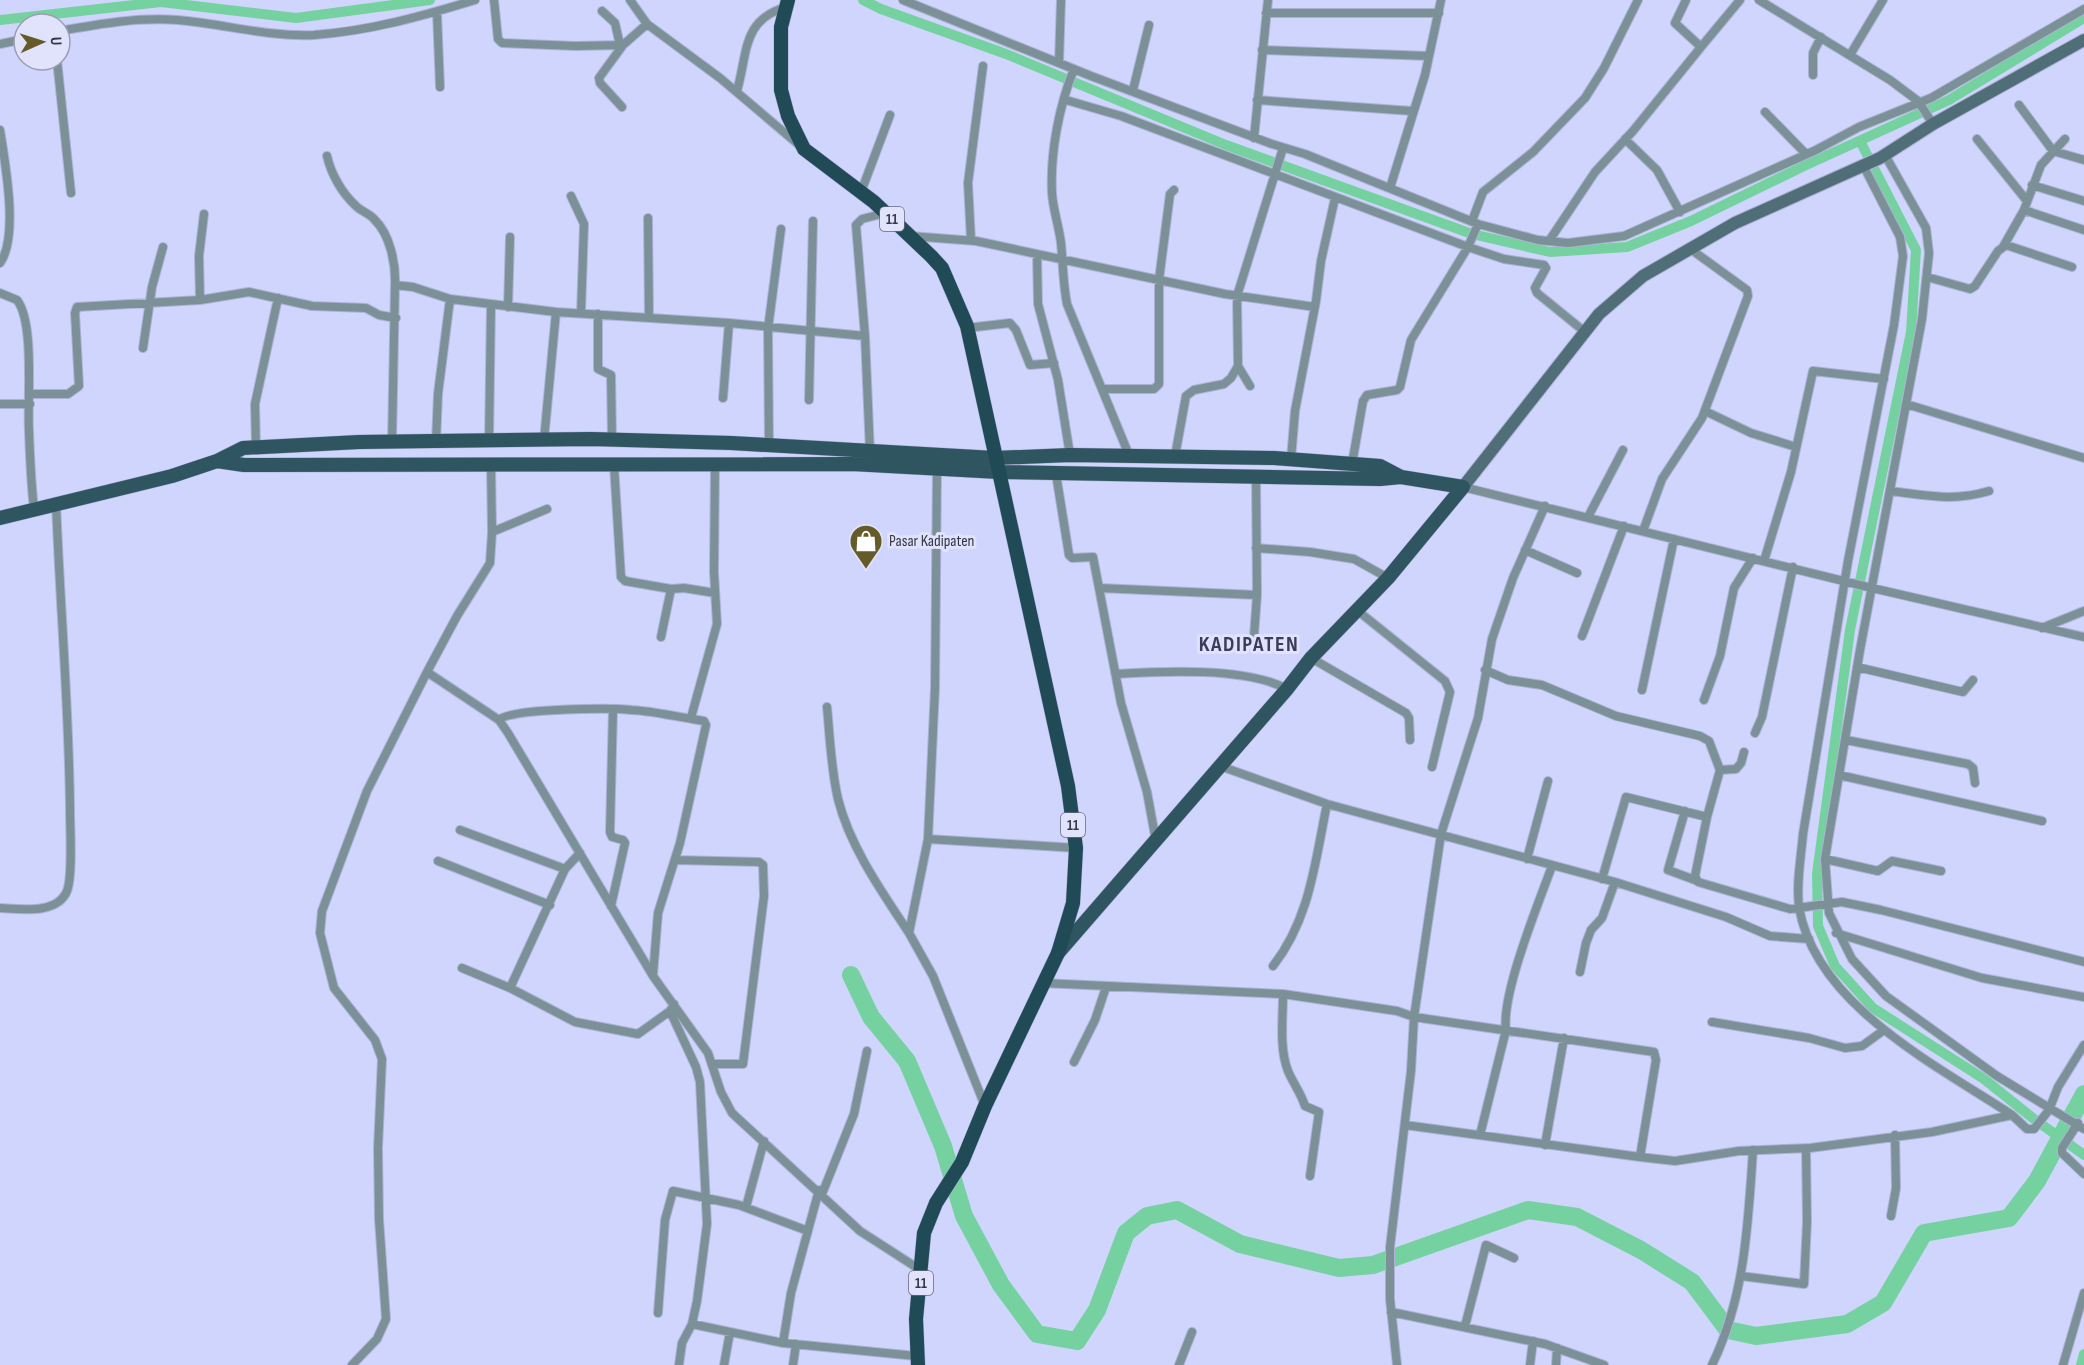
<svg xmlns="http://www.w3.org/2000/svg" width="2084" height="1365" viewBox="0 0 2084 1365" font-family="'Sofia Sans Condensed',sans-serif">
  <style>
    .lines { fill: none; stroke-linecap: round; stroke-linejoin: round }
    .canal { stroke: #75d2a0; stroke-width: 10 }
    .river { stroke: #75d2a0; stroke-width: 18 }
    .minor-casing { stroke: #adb2d5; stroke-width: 10 }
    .secondary-casing { stroke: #adb2d5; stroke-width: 14 }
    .primary-casing { stroke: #adb2d5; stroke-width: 15 }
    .trunk-casing { stroke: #adb2d5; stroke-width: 15 }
    .minor { stroke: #7c9097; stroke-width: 8 }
    .secondary { stroke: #506e77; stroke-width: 12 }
    .primary { stroke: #2f5560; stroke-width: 14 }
    .trunk { stroke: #1f4a56; stroke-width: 14 }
    .labels { text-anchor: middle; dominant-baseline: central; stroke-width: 6; stroke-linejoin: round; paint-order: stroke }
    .shield { fill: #e0e3fb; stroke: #686a7c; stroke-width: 1.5 }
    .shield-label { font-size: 15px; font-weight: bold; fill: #343646 }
    .poi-label { font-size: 16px; fill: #343646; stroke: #e0e3fb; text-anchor: start }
    .district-label { font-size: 22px; font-weight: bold; letter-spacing: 1.5px; fill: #393c5c; stroke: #e0e3fb }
  </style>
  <rect width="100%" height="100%" fill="#cfd5fd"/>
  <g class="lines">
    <path class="canal" d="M 863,0 L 881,9 L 1006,54 L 1226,145 L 1472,234 L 1550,252 L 1627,247 L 1691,221 L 1804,166 L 1949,100 L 2084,18
      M 0,20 L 161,2 L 296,18 L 430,0
      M 1860,141 L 1916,250 L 1911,332 L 1850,630 L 1817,874 L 1818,926 L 1835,966 L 1873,1008 L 1984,1079 L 2034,1119 L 2084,1155
      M 2081,1365 L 2084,1354"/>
    <path class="river" d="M 851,975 L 871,1017 L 907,1061 L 943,1146 L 964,1216 L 1001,1285 L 1037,1334 L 1077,1341 L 1097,1310 L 1126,1233 L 1147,1216 L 1177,1210 L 1240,1244 L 1339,1268 L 1373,1265 L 1528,1210 L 1577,1217 L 1641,1250 L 1692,1282 L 1728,1330 L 1756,1336 L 1847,1324 L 1883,1303 L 1924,1233 L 2009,1218 L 2037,1181 L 2084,1094"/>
    <g class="minor-casing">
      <path id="minor" d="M 494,0 L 498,39 L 502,43 L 575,46 L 623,45 L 647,24
        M 630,0 L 647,24 L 720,78 L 799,145
        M 903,0 L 1091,76 L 1272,144 L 1305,154 L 1478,224 L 1538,240 L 1568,243 L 1624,236 L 1816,150 L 1859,127 L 1931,98 L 2084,9
        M 1759,0 L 1890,80 L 1918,101 L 1933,124
        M 602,11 L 615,23 L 620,45
        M 437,13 L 440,87
        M 1266,13 L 1439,13
        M 60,31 C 99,24 138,17 178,20 C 224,24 268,37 314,35 C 369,31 423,16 475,0
        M 0,44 L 24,39
        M 1701,47 L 1740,0
        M 1262,50 L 1429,56
        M 1850,55 L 1883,0
        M 57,60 L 71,193
        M 1059,63 L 1061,0
        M 1074,69 C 1059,106 1050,153 1052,193 C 1053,210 1059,226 1061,243 C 1063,264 1063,284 1067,304 L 1129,455
        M 1813,75 L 1813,53 L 1821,37
        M 1133,90 L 1149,25
        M 737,91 C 748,52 742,20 786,7
        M 1066,100 L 1121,116 L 1468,247 L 1504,259 L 1544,265 L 1546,268 L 1535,288 L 1537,293 L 1585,332
        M 1257,100 L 1412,111
        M 2019,105 L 2053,151 L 2084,160
        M 622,107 L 600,83 L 599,78 L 623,45
        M 1765,112 L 1806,154
        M 0,130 C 5,162 19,237 0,263
        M 1254,138 L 1268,0
        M 1625,139 L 1657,170 L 1680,212
        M 1977,139 L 2027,201
        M 1885,155 L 1926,228 L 1929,253 L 1922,319 L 1860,650 L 1825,859 L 1829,913 L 1852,959 L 1886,996 L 1997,1076 L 2084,1129
        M 327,156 C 331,174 342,193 355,205 C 360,211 369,213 374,219 C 390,234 396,264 395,285
        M 1863,165 L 1900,237 L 1903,256 L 1894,325 L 1848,561 L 1803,834 C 1801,858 1796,883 1799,907 C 1815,1005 1938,1066 2012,1115
        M 2032,185 L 2084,201
        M 1390,188 L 1425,75 L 1441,0
        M 861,192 L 890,115
        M 571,196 L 584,224 L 581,313
        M 2024,210 L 2084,230
        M 648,218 L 649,317
        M 1472,221 L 1483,192 L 1533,152 L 1585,98 L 1604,68 L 1638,0
        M 910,236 L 976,241 L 1225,294 L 1315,307
        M 971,240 L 968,183 L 983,66
        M 1549,241 L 1595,172 L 1633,131 L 1701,47 L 1675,23 L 1686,0
        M 2003,247 L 2024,210 L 2041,165 L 2065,139
        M 1037,254 L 1038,304 L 1058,380 L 1070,455
        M 1927,277 L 1970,289 L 1975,286 L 1998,251 L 2006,245 L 2072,267
        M 0,293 L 17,300 C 35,323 27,401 29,431 C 30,458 31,483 34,509
        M 200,300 L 199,256 L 204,214
        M 508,307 L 510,237
        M 598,314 L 598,369 L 611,375 L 612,439
        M 967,328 L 1010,323 L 1016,330 L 1030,365 L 1054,363
        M 143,348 L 152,287 L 163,247
        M 1238,366 L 1250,386
        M 1103,389 L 1154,389 L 1159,384 L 1159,280 L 1170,194 L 1174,190
        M 31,394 L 68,394 L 79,386 L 75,313 L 77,307 L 200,300 L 249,292 L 312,306 L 366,308 L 379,315 L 396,318
        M 723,398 L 729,323
        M 809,400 L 813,221
        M 0,404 L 30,404
        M 1906,404 L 2084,458
        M 1705,411 L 1751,433 L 1796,447
        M 544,440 L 556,312
        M 489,441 L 491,305
        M 392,442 L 395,285 L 413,287 L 450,299 L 556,312 L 729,323 L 865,336
        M 436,442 L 438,394 L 450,299
        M 769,446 L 768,329 L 781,229
        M 256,448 L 255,404 L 278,298
        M 870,452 L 865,336 L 856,225 L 862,219 L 885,213
        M 1175,456 L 1186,396 L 1194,390 L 1224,384 L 1231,378 L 1238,366 L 1237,296 L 1283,148
        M 1291,459 L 1295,411 L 1316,301 L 1321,261 L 1335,198
        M 1352,464 L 1363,401 L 1367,395 L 1397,390 L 1400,387 L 1411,340 L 1468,247 L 1478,224
        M 614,465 L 621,577 L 625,581 L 671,589 L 661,637
        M 491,466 L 492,532 L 490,563 L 457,616 L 427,672 L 499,720 L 508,733 L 653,976 L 708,1053 L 721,1092 L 732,1113 L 860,1231 L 922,1271
        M 937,469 L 935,688 L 928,839 L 909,933 L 933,976 L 985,1106
        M 1056,474 L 1069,555 L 1072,558 L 1093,557 L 1099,588
        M 1463,487 L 1872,588 L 2084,637
        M 1890,491 C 1927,495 1953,502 1989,491
        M 1588,517 L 1623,450
        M 1643,531 L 1662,479 L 1702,418 L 1748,296 L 1747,290 L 1689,248
        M 492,532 L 547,509
        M 1256,548 L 1310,552 L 1354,559 L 1388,578
        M 1525,550 L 1577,573
        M 1764,561 L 1791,472 L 1813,371 L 1884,379
        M 671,589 L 684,588 L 715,593
        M 1358,611 L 1445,681 L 1450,692 L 1432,767
        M 2042,628 L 2084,611
        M 1254,636 L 1257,595
        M 1582,636 L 1624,526
        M 1311,658 L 1406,713 L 1409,718 L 1410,740
        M 1857,667 L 1963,692 L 1973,680
        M 1485,670 L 1508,680 L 1542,685 L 1616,716 L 1700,736 L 1709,741 L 1720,770 L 1736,769 L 1741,763 L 1744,752
        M 1116,674 C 1163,671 1246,667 1287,689
        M 1642,690 L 1674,539
        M 1704,700 L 1720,656 L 1734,588 L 1753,558
        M 827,707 C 830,738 831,769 838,799 C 850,847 882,892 909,933
        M 499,720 C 510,708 612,708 632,710 C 652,711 673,716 692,719
        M 1755,733 L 1762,717 L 1793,567
        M 1846,740 L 1968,764 L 1973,768 L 1975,783
        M 1220,766 L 1327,804 L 1615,882 L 1726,917 L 1770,936 L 1809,939
        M 1839,775 L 2042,821
        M 1685,811 L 1668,870 L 1695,880
        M 1707,817 L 1695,876 L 1698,882 L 1790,909 L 1842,902 L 1881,910 L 2084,962
        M 460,830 L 565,869
        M 928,839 L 1076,848
        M 1156,841 L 1147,792 L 1121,703 L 1099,588 L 1257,595 L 1256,475
        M 1527,859 L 1548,781
        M 1825,859 L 1878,871 L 1892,861 L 1941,871
        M 675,860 L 759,862 L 763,865 L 764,896 L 743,1064 L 713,1064
        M 438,861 L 550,905
        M 1602,879 L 1626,797 L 1707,817 L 1720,770
        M 611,906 L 625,843 L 623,840 L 612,837 L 610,832 L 613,709
        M 0,908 C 20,909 57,915 67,891 C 73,876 70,828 70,809 C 69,707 60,605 56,502
        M 1836,933 L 1982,978 L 2084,997
        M 1273,966 C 1310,919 1315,862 1327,804
        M 462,968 L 510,988 L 575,1022 L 638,1034 L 670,1011
        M 1580,972 L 1586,943 L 1591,930 L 1602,918 L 1615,882
        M 653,975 L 658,913 L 680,843 L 706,725 L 704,721 L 692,719 L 692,714 L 717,624 L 714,572 L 715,465
        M 1042,983 L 1283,994 L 1397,1011 L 1414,1017 L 1654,1052 L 1656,1060 L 1640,1157 L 1675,1161 L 1739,1151 L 1810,1148 L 1932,1132 L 2012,1115 L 2027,1129 L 2034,1129 L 2049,1110 L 2058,1087 L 2084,1045
        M 510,988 L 565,869 L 580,853
        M 1283,994 C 1283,1018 1279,1048 1288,1071 C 1293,1083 1301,1093 1305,1106 L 1319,1112 L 1310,1176
        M 674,1004 L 670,1011 L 696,1067 L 700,1082 L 707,1224 L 697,1301 L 692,1324 L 682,1343 L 679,1365
        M 1712,1022 L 1809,1038 L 1845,1048 L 1862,1046 L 1884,1030
        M 1074,1062 L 1095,1020 L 1106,987
        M 2078,1123 L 2062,1148 L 2062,1153 L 2084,1174
        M 1405,1125 L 1640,1157
        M 1480,1135 L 1506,1030 C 1501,994 1539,902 1552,866
        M 1545,1145 L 1564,1038
        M 822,1194 L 854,1114 L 867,1051
        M 746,1207 L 764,1141
        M 1891,1216 L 1896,1188 L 1895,1135
        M 1741,1276 L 1804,1284 L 1807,1222 L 1806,1148
        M 1391,1312 L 1545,1344 L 1604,1365
        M 658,1313 L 665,1220 L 673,1191 L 739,1205 L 808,1231
        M 692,1324 L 783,1343 L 916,1356
        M 1465,1326 L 1486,1245 L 1514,1258
        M 783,1343 L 791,1293 L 819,1190
        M 352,1365 L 377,1339 L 386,1319 L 379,1219 L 378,1148 L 382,1059 L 375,1040 L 334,988 L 320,933 L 322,911 L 367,791 L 427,672
        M 724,1365 L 730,1332
        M 793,1365 L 796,1344
        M 1179,1365 L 1192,1332
        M 1397,1365 L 1390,1299 L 1390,1247 L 1411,1071 L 1414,1017 L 1441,834 L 1478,718 L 1492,639 L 1513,578 L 1545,506
        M 1530,1365 L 1533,1341
        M 1556,1365 L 1557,1348
        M 1712,1365 C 1745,1297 1748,1225 1753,1150
        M 2063,1365 L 2084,1293"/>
    </g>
    <g class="secondary-casing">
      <path id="secondary" d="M 1463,487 L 1599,314 L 1643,276 L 1735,223 L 1880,158 L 1933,124 L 2084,40"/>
    </g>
    <g class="primary-casing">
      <path id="primary" d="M 217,461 L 244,465 L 852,464 L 999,472 L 1380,479 L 1401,477 L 1463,487
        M 0,518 L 172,476 L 217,461 L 243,448 L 359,442 L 591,439 L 731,443 L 994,458 L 1070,455 L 1274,458 L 1380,466 L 1401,477
        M 1058,953 L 1287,689 L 1311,658 L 1388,578 L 1463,487"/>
    </g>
    <g class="trunk-casing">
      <path id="trunk" d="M 788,0 L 781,27 L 781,90 L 788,116 L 804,149 L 874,202 L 931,256 L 942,268 L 967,326 L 1068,786 L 1076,848 L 1073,903 L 1058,953 L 985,1106 L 962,1162 L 936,1203 L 924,1233 L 916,1319 L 918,1365"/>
    </g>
    <use href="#minor" class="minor"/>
    <use href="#secondary" class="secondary"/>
    <use href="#primary" class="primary"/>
    <use href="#trunk" class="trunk"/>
  </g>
  <defs>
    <g id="shop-pin" transform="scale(1.725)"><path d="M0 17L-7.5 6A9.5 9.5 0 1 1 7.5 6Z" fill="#655b28" stroke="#e0e3fb"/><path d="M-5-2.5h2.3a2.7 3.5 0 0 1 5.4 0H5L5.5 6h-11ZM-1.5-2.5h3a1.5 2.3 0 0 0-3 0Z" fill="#fff"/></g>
  </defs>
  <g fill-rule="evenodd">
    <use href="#shop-pin" x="866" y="541"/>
  </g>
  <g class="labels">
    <g class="shield">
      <rect x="880" y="207" width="24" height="24" rx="4.5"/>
      <rect x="1061" y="813" width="24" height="24" rx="4.5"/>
      <rect x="909" y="1271" width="24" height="24" rx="4.5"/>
    </g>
    <g class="shield-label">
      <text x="892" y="219">11</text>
      <text x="1073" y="825">11</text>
      <text x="921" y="1283">11</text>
    </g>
    <g class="poi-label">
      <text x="889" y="541">Pasar Kadipaten</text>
    </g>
    <g class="district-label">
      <text x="1249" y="644">KADIPATEN</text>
    </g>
  </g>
  <g transform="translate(42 42) rotate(87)"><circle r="28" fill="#e0e3fb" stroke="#9b9eb3" stroke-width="1.5"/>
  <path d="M0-4.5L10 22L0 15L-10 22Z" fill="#655b28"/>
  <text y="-9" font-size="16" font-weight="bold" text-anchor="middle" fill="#343646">U</text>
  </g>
</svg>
